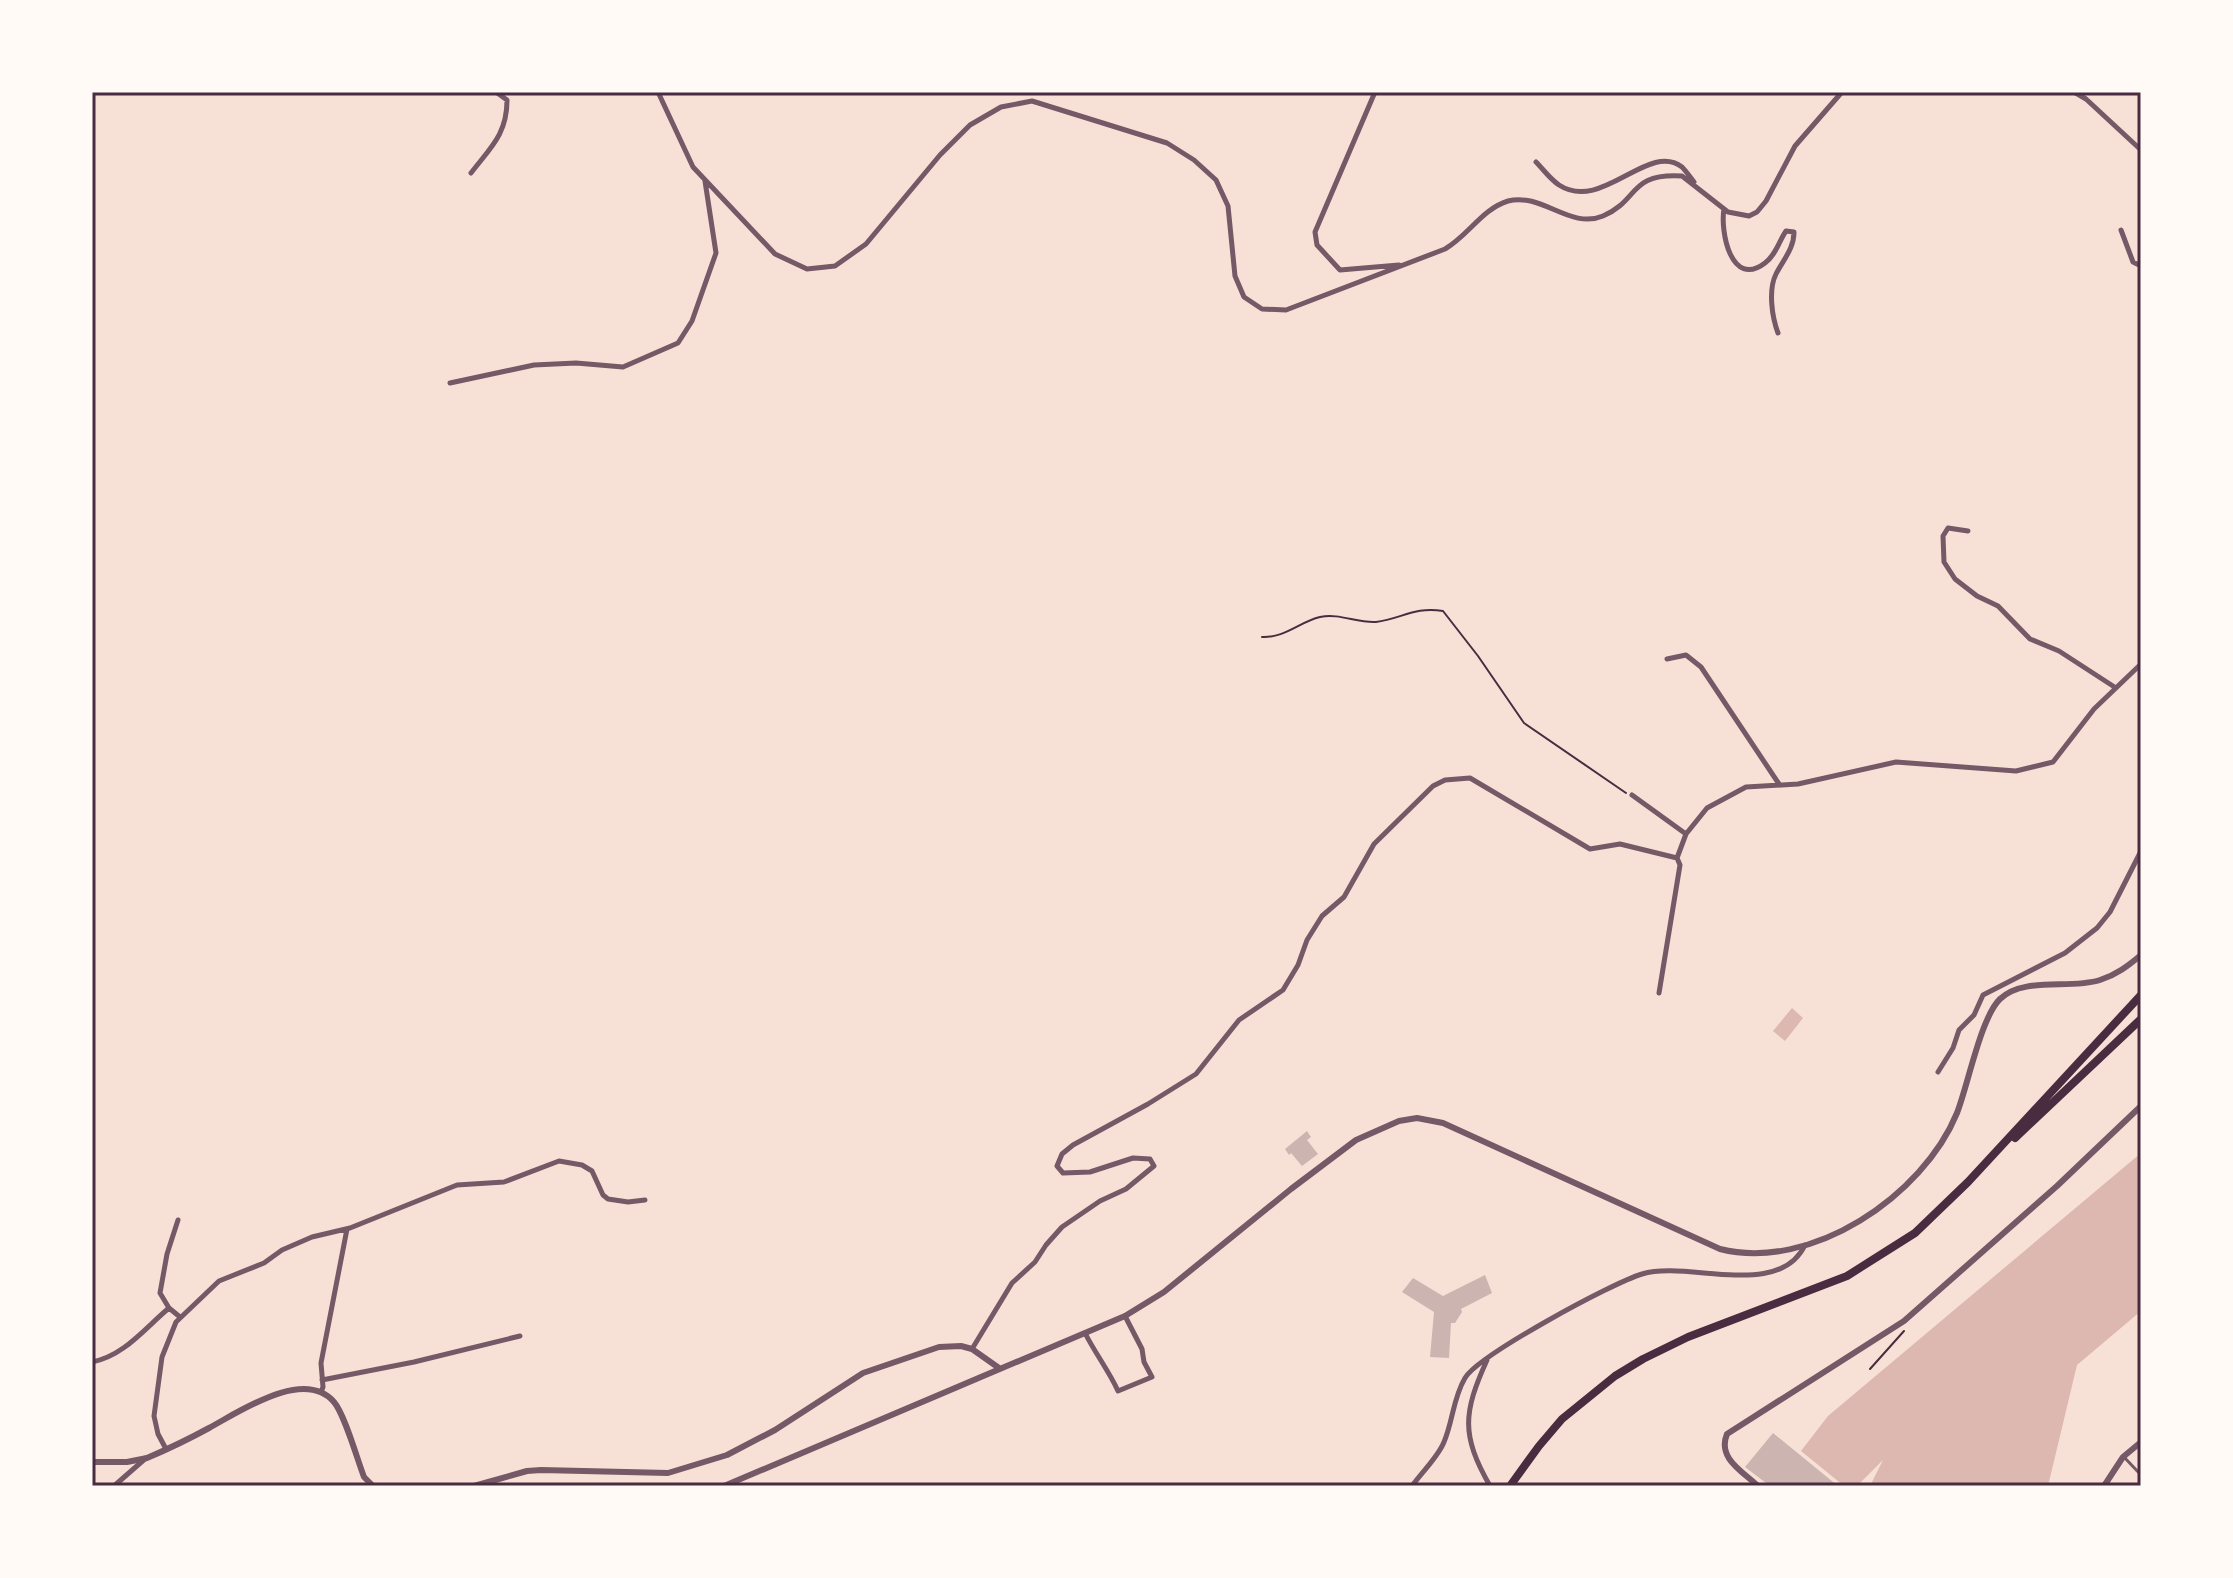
<svg xmlns="http://www.w3.org/2000/svg" width="2233" height="1578" viewBox="0 0 2233 1578" font-family="Arial,sans-serif">
  <style>
    .water { fill: #dcb8b0 }
    .building { fill: #ccb4b1 }
    .lines { fill: none; stroke-linecap: round; stroke-linejoin: round }
    .path { stroke: #4a2c40; stroke-width: 2 }
    .service { stroke: #755966; stroke-width: 3 }
    .minor { stroke: #755966; stroke-width: 5 }
    .tertiary { stroke: #755966; stroke-width: 6 }
    .trunk { stroke: #4a2c40; stroke-width: 8 }
    .neatline { fill: none; stroke: #4a2c40; stroke-width: 3 }
  </style>
  <rect width="100%" height="100%" fill="#f7e1d7"/>
  <path class="water" d="M 1792,1008 L 1803,1018 L 1785,1041 L 1773,1031 Z
    M 2141,1153 L 2141,1311 L 2077,1365 L 2048,1486 L 1870,1486 L 1883,1460 L 1857,1486 L 1844,1486 L 1801,1451 L 1828,1416 Z"/>
  <path class="building" d="M 1307,1131 L 1311,1137 L 1307,1140 L 1318,1154 L 1302,1166 L 1291,1153 L 1289,1155 L 1285,1149 Z
    M 1485,1275 L 1492,1293 L 1461,1309 L 1462,1312 L 1455,1323 L 1451,1323 L 1449,1358 L 1430,1357 L 1434,1312 L 1402,1292 L 1413,1278 L 1443,1296 Z
    M 1773,1433 L 1838,1486 L 1770,1486 L 1745,1467 Z"/>
  <g class="lines">
    <path class="path" d="M 1262,637 C 1285,638 1299,622 1320,617 C 1340,613 1356,623 1376,622 C 1401,619 1415,606 1443,611 L 1478,656 L 1524,723 L 1626,793
      M 1870,1369 L 1904,1331"/>
    <path class="service" d="M 2124,1457 L 2141,1475"/>
    <path class="minor" d="M 658,92 L 693,167 L 775,254 L 807,269 L 835,266 L 866,244 L 940,155 L 970,125 L 1001,107 L 1032,101 L 1167,143 L 1194,160 L 1216,180 L 1228,206 L 1235,276 L 1244,297 L 1262,309 L 1286,310 L 1445,249 C 1468,236 1482,209 1508,201 C 1542,192 1570,230 1603,216 C 1640,200 1628,173 1682,176 L 1728,212 L 1749,216 L 1757,212 L 1766,201 L 1795,146 L 1842,92
      M 1375,92 L 1315,232 L 1317,245 L 1340,270 L 1399,265
      M 2074,92 L 2086,99 L 2141,150
      M 1536,162 C 1543,169 1550,179 1559,185 C 1602,213 1648,141 1682,167 C 1686,171 1690,177 1694,182
      M 471,173 C 491,147 507,134 507,100 L 496,92
      M 1724,209 C 1720,231 1731,289 1765,263 C 1776,255 1779,241 1786,231 L 1794,232 C 1794,249 1783,260 1776,274 C 1768,290 1772,317 1778,333
      M 2121,230 L 2133,262 L 2141,266
      M 450,383 L 534,365 L 576,363 L 623,367 L 678,343 L 692,321 L 716,253 L 705,181
      M 1968,531 L 1948,528 L 1943,536 L 1944,562 L 1955,579 L 1977,596 L 1998,606 L 2030,639 L 2059,651 L 2116,688
      M 1667,659 L 1686,655 L 1701,667 L 1779,784
      M 1632,795 L 1686,834
      M 1659,993 L 1680,865 L 1677,858 L 1686,834 L 1707,808 L 1746,787 L 1798,784 L 1896,762 L 2016,771 L 2053,762 L 2094,709 L 2141,664
      M 1938,1072 L 1953,1048 L 1959,1030 L 1974,1015 L 1983,995 L 2065,953 L 2097,928 L 2110,912 L 2141,851
      M 178,1220 L 167,1254 L 160,1293 L 169,1308 L 180,1317
      M 1085,1333 C 1095,1353 1109,1371 1118,1391 L 1152,1377 L 1144,1362 L 1142,1349 L 1125,1316
      M 972,1349 L 1012,1283 L 1035,1262 L 1046,1245 L 1062,1227 L 1100,1201 L 1126,1189 L 1154,1166 L 1150,1159 L 1133,1158 L 1090,1172 L 1063,1173 L 1057,1166 L 1062,1154 L 1073,1145 L 1148,1104 L 1196,1074 L 1239,1020 L 1283,990 L 1298,965 L 1307,940 L 1322,916 L 1344,897 L 1374,844 L 1433,786 L 1445,780 L 1470,778 L 1590,849 L 1620,844 L 1677,858
      M 1487,1360 C 1463,1413 1461,1435 1490,1486
      M 92,1362 C 124,1356 145,1328 169,1308
      M 322,1380 L 414,1362 L 520,1336
      M 321,1392 L 323,1387 L 321,1363 L 347,1229
      M 166,1449 L 158,1434 L 154,1416 L 162,1357 L 176,1322 L 219,1281 L 264,1263 L 282,1250 L 312,1237 L 350,1228 L 457,1185 L 504,1182 L 559,1161 L 582,1165 L 592,1171 L 603,1195 L 608,1199 L 628,1202 L 645,1200
      M 114,1486 L 146,1458
      M 1412,1486 C 1422,1472 1438,1457 1444,1442 C 1453,1421 1453,1398 1465,1378 C 1479,1355 1612,1283 1642,1274 C 1688,1260 1779,1300 1805,1245"/>
    <path class="tertiary" d="M 92,1462 L 127,1462 L 147,1458 C 168,1449 189,1439 209,1428 C 239,1412 304,1367 334,1402 C 345,1415 357,1459 364,1477 L 373,1486
      M 474,1486 L 527,1471 L 541,1470 L 668,1473 L 727,1455 L 775,1430 L 863,1373 L 939,1347 L 961,1346 L 972,1349 L 999,1368
      M 724,1486 L 1125,1316 L 1164,1292 L 1291,1189 L 1356,1140 L 1399,1121 L 1417,1118 L 1443,1123 L 1720,1249 C 1811,1272 1923,1196 1957,1113 C 1968,1085 1981,1017 2000,999 C 2024,976 2069,990 2100,980 C 2116,975 2128,966 2141,955
      M 1758,1486 C 1742,1471 1717,1458 1727,1434 L 1904,1321 L 2057,1186 L 2141,1106
      M 2104,1486 L 2123,1457 L 2141,1442"/>
    <path class="trunk" d="M 2015,1138 L 2141,1019
      M 1510,1486 L 1539,1446 L 1562,1419 L 1615,1376 L 1643,1359 L 1688,1337 L 1847,1276 L 1915,1233 L 1968,1182 L 2141,995"/>
  </g>
  <rect width="2233" height="1578" fill="none" stroke="#fffaf5" stroke-width="188"/>
  <rect x="94" y="94" width="2045" height="1390" class="neatline"/>
</svg>
